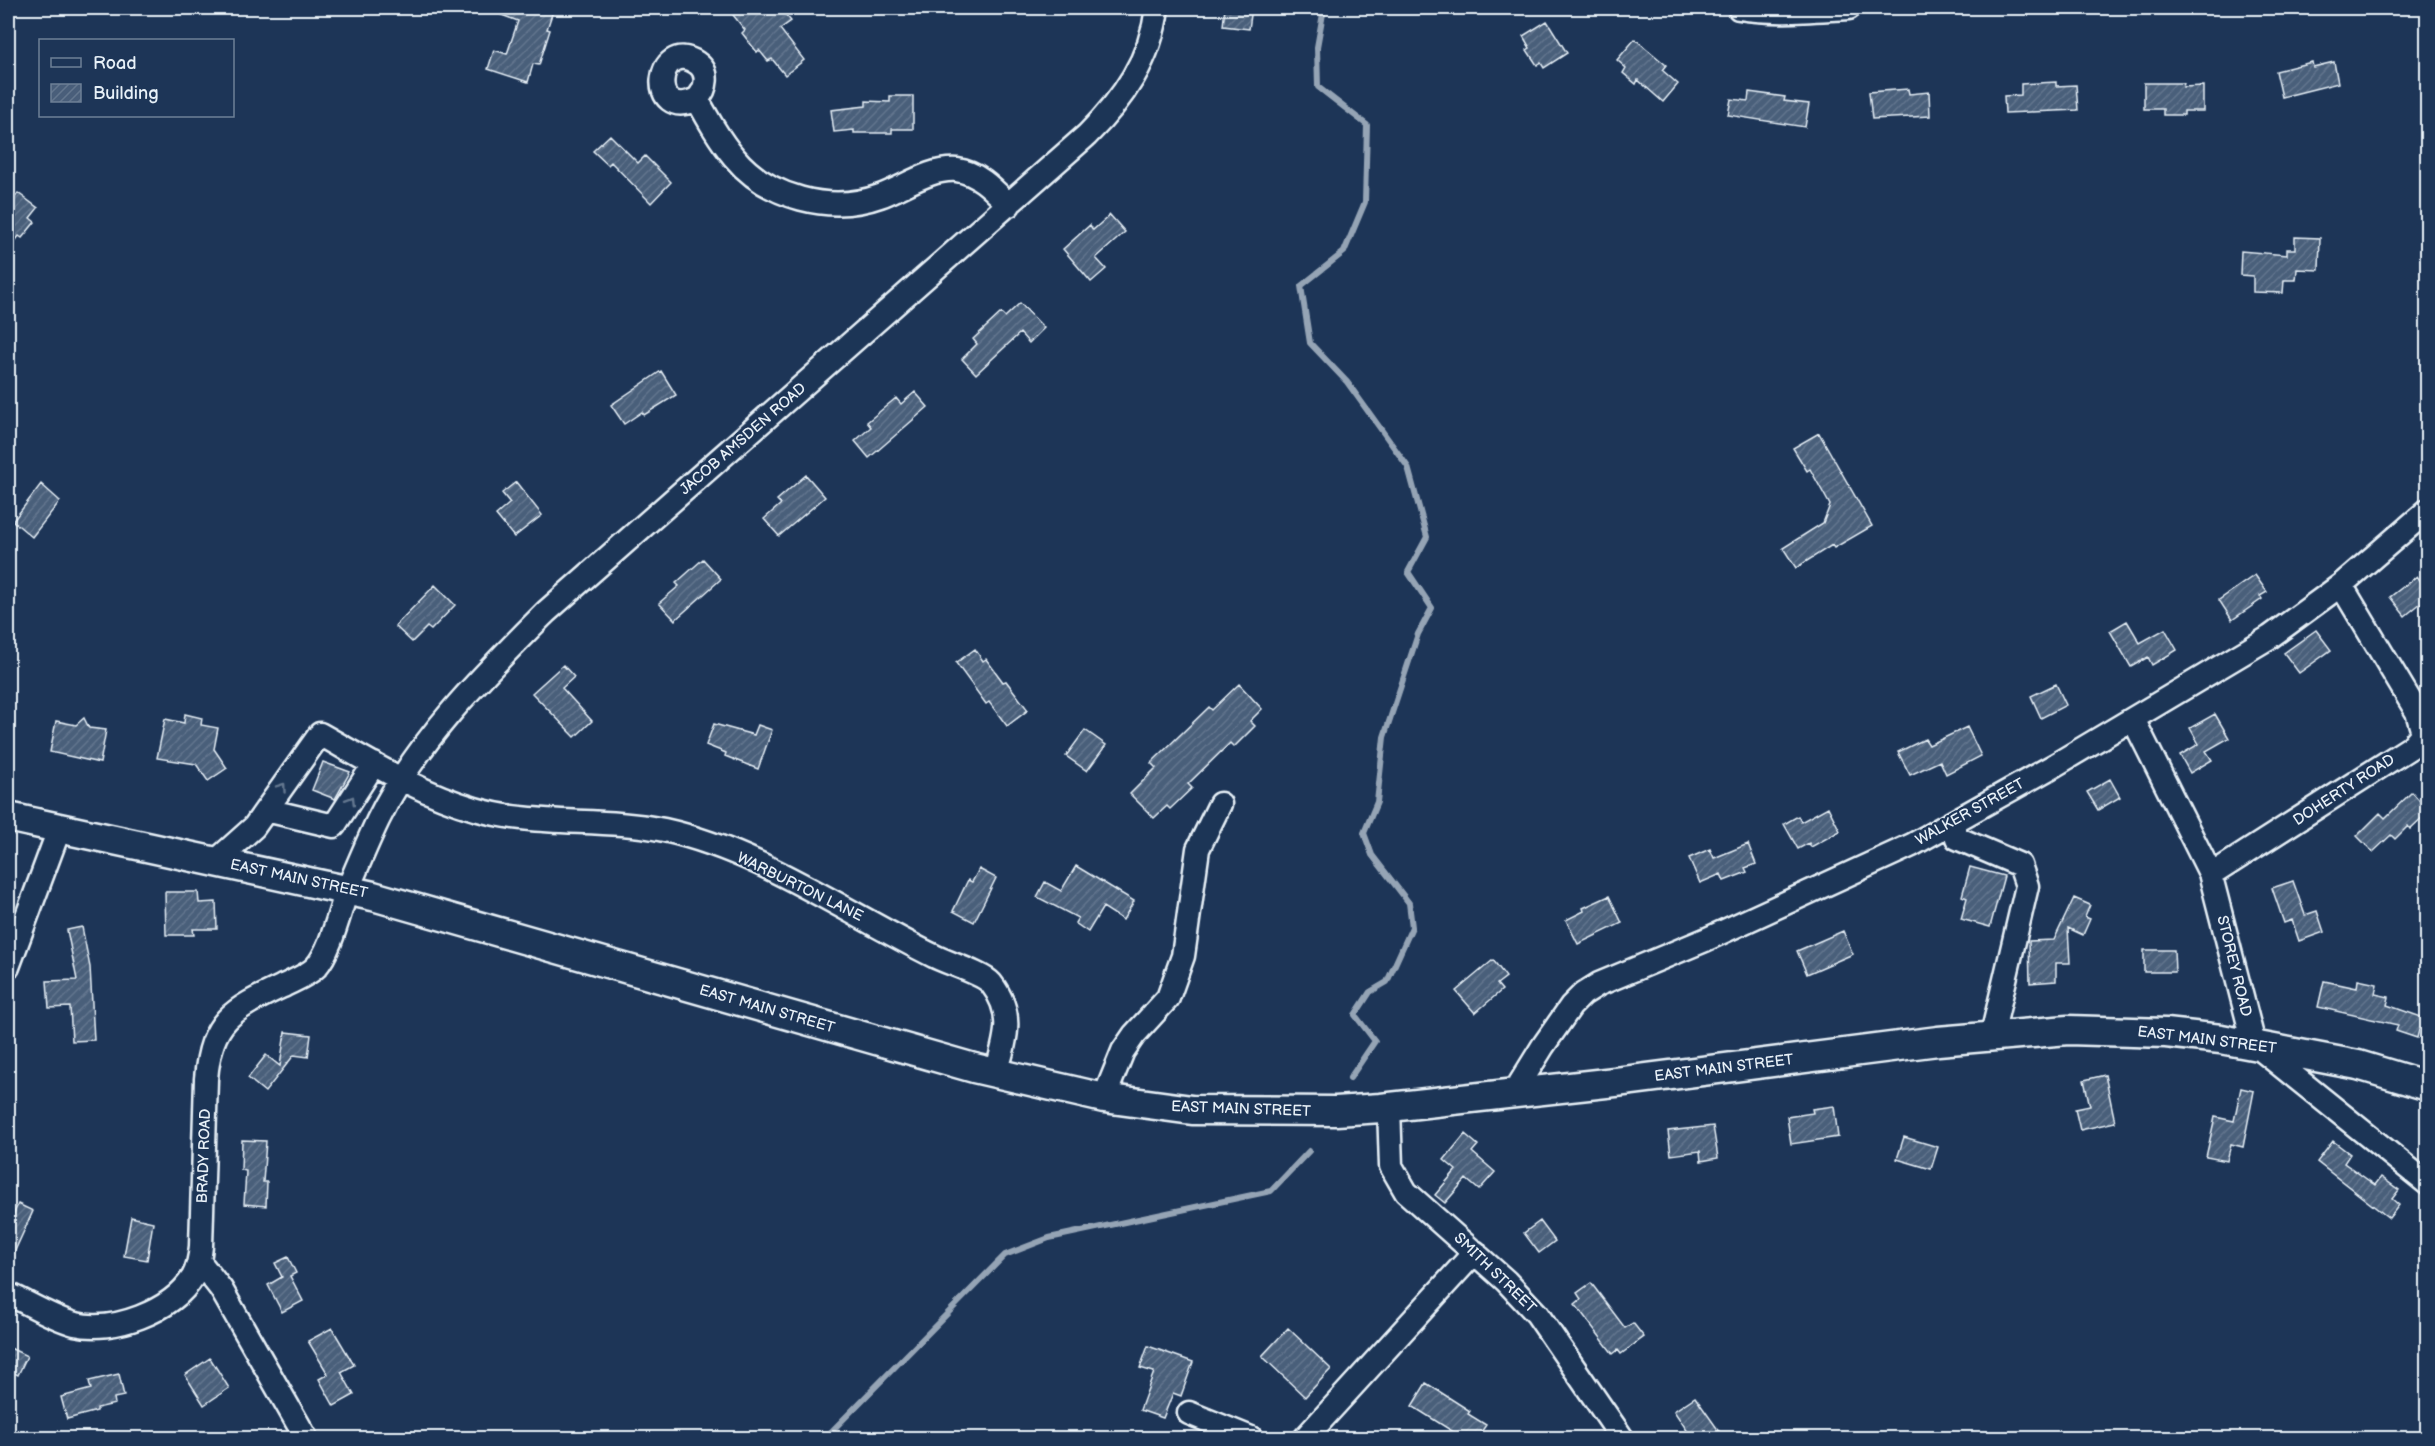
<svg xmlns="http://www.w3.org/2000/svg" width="2435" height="1446" viewBox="0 0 2435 1446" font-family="'Balsamiq Sans',sans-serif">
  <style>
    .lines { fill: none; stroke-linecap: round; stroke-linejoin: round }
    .stream { stroke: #95a4b5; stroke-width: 6 }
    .building { fill: url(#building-hatch); stroke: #e8f1f8; stroke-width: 1.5 }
    .minor-casing { stroke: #e8f1f8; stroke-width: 27 }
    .major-casing { stroke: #e8f1f8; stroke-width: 33 }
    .minor { stroke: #1d3557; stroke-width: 22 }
    .major { stroke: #1d3557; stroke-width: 28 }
    .oneway { stroke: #64778f }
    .labels { text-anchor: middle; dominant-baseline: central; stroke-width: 4.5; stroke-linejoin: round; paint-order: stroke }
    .street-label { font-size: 15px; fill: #e8f1f8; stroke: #1d3557 }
  </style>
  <defs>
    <pattern id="building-hatch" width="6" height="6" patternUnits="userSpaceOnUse" patternTransform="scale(1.5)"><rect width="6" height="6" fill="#495e7a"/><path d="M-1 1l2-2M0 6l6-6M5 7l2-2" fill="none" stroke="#63768e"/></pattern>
  </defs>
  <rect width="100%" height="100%" fill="#1d3557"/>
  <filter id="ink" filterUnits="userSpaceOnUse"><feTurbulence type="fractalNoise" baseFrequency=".0167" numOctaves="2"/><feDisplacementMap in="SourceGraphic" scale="12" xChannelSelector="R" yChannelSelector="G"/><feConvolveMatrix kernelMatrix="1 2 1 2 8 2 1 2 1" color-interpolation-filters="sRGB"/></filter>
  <g filter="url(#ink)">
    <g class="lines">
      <path class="stream" d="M 1324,8 L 1317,47 L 1318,87 L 1367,125 L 1365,202 L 1344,252 L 1301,286 L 1310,343 L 1347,382 L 1408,467 L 1427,537 L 1408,572 L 1432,608 L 1418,634 L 1384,737 L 1377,802 L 1364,833 L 1372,855 L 1409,903 L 1412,927 L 1387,982 L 1370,992 L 1355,1015 L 1375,1041 L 1350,1078
        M 825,1438 L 1005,1255 L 1049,1238 L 1271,1191 L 1309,1151"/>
    </g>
    <path class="building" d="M 488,8 L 554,8 L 547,29 L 550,30 L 539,65 L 533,64 L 528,82 L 488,69 L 494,50 L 507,54 L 518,21 L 488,10 Z
      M 743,8 L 759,8 L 764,15 L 773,8 L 780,8 L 791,21 L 780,29 L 804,60 L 785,75 L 772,59 L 768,61 L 759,50 L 757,52 L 742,33 L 745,30 L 733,15 Z
      M 1225,8 L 1252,8 L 1249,29 L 1223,26 Z
      M 1547,21 L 1567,53 L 1544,68 L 1541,63 L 1537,65 L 1527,50 L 1530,48 L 1523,36 Z
      M 1635,39 L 1666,65 L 1662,70 L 1678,84 L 1663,102 L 1638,80 L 1636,84 L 1623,73 L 1626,68 L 1617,60 Z
      M 2312,62 L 2313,67 L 2334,62 L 2338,83 L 2282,97 L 2276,71 Z
      M 2056,82 L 2056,86 L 2076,85 L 2078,110 L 2005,113 L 2004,96 L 2021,95 L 2021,84 Z
      M 2144,83 L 2184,83 L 2183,87 L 2203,86 L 2203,111 L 2184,111 L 2184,115 L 2163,115 L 2163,109 L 2144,109 Z
      M 1908,89 L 1909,94 L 1929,92 L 1930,116 L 1872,119 L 1869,92 Z
      M 1749,92 L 1785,97 L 1784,101 L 1809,104 L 1805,127 L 1728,115 L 1731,99 L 1748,101 Z
      M 890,96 L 913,96 L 913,129 L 892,129 L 892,133 L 854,133 L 854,130 L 834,132 L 831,110 L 866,106 L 866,101 L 890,102 Z
      M 610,135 L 638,163 L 645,156 L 671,182 L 651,203 L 611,162 L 608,165 L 593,151 Z
      M 18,193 L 38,208 L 30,218 L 35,222 L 22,238 L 19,236 L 8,251 L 8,207 Z
      M 1110,215 L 1125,232 L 1096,258 L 1106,269 L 1091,282 L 1063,249 L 1090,225 L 1093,230 Z
      M 2295,237 L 2320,238 L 2319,270 L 2297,269 L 2296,280 L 2284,280 L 2283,293 L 2253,292 L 2253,276 L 2240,275 L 2241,251 L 2287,255 L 2287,249 L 2295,249 Z
      M 1020,303 L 1044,328 L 1029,343 L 1020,333 L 976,374 L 962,359 L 977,344 L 973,339 L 1001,313 L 1005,317 Z
      M 661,371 L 676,395 L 644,415 L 642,412 L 624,424 L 611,405 Z
      M 915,392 L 928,407 L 869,458 L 855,441 L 871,427 L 867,422 L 896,398 L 901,404 Z
      M 1819,433 L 1872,526 L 1834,548 L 1832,545 L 1796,568 L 1783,548 L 1823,523 L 1830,505 L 1810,469 L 1807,471 L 1793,448 Z
      M 806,475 L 825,497 L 779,536 L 764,519 L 781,504 L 777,500 Z
      M 516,482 L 542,515 L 514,537 L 496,515 L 510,503 L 502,493 Z
      M 41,484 L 60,501 L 32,537 L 13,521 Z
      M 703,559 L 721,579 L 675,620 L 659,603 L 679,586 L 676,583 Z
      M 2255,575 L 2267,592 L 2260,596 L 2262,599 L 2232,620 L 2219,600 Z
      M 2417,576 L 2427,590 L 2427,598 L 2405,616 L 2390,597 Z
      M 435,585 L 455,605 L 431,630 L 427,627 L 412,642 L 395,626 Z
      M 2127,621 L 2140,643 L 2165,629 L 2177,650 L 2152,665 L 2148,657 L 2131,667 L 2110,631 Z
      M 2316,630 L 2331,650 L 2299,673 L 2284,653 Z
      M 975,649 L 983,661 L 986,659 L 1003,682 L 1006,681 L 1028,710 L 1007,726 L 989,702 L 986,704 L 956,663 Z
      M 563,665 L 574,677 L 562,688 L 592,721 L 575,737 L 532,693 Z
      M 1239,684 L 1262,709 L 1250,721 L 1255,726 L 1234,747 L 1230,743 L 1188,784 L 1192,788 L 1170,809 L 1167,806 L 1154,818 L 1130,794 L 1156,768 L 1151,763 L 1209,707 L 1212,710 Z
      M 2056,684 L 2066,705 L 2041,718 L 2031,696 Z
      M 185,714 L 202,718 L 201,725 L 218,728 L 214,749 L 227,768 L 208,781 L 196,764 L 157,758 L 165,719 L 184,723 Z
      M 2215,714 L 2229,738 L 2206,751 L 2212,760 L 2190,773 L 2180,755 L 2199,744 L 2190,728 Z
      M 84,718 L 89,728 L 106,730 L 100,763 L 50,752 L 56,721 L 76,725 Z
      M 714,724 L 754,735 L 758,725 L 772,730 L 758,769 L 725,756 L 726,753 L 706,745 Z
      M 1967,727 L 1981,756 L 1946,774 L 1940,761 L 1910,775 L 1898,752 L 1925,739 L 1929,745 Z
      M 1085,730 L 1106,745 L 1087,771 L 1066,756 Z
      M 323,762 L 350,772 L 335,799 L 312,790 Z
      M 2110,779 L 2120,797 L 2098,810 L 2087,792 Z
      M 2412,792 L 2427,809 L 2427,813 L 2410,829 L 2408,826 L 2395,839 L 2391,835 L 2373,852 L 2357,836 L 2380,813 L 2385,818 Z
      M 1828,807 L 1840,831 L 1811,847 L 1809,843 L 1798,849 L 1784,824 L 1798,816 L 1801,822 Z
      M 1748,844 L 1756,864 L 1745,868 L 1747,872 L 1724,881 L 1721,874 L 1700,883 L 1689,858 L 1710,849 L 1714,858 Z
      M 1076,866 L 1134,901 L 1123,920 L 1103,907 L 1088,932 L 1075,923 L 1078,918 L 1037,897 L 1045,882 L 1061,891 Z
      M 1970,867 L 2004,876 L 1990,927 L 1961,919 L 1967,898 L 1962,896 Z
      M 979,869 L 996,878 L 974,922 L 953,911 L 968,880 L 972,882 Z
      M 2293,881 L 2305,915 L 2317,911 L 2324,932 L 2299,941 L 2292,920 L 2284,923 L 2272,888 Z
      M 165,892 L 198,892 L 199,903 L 216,902 L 217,929 L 193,929 L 194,935 L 166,935 Z
      M 1609,896 L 1622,923 L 1578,944 L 1566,920 L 1584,911 L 1583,908 Z
      M 2074,898 L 2090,905 L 2085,917 L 2090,919 L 2083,935 L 2068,928 L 2070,963 L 2056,963 L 2056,981 L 2030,983 L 2029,941 L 2054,940 Z
      M 82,927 L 90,967 L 94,1040 L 72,1041 L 70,1007 L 49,1008 L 47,981 L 77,980 L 67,930 Z
      M 1843,931 L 1853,954 L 1807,974 L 1797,951 Z
      M 2144,950 L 2174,950 L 2175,972 L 2144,972 Z
      M 1493,960 L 1506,977 L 1497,984 L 1502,990 L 1475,1013 L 1456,991 Z
      M 2358,980 L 2377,984 L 2375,994 L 2389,997 L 2387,1005 L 2427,1019 L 2427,1032 L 2419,1030 L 2417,1038 L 2396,1031 L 2398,1025 L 2318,1007 L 2324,981 L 2357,988 Z
      M 285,1032 L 311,1035 L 308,1057 L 294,1055 L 265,1092 L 248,1078 L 266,1055 L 280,1066 Z
      M 2105,1075 L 2115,1122 L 2080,1130 L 2075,1109 L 2090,1106 L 2084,1080 Z
      M 2241,1088 L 2254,1091 L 2243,1147 L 2231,1144 L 2227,1161 L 2206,1157 L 2215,1117 L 2234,1121 Z
      M 1834,1106 L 1838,1137 L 1791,1144 L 1787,1117 L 1813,1113 L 1812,1109 Z
      M 1713,1126 L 1718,1158 L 1701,1161 L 1700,1151 L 1671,1155 L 1668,1131 Z
      M 1465,1134 L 1478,1145 L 1472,1152 L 1495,1172 L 1479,1190 L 1466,1179 L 1445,1203 L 1435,1195 L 1456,1170 L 1444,1160 Z
      M 1904,1137 L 1938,1147 L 1931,1169 L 1897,1159 Z
      M 242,1140 L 266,1141 L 263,1182 L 267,1182 L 266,1206 L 244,1204 L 246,1171 L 241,1170 Z
      M 2333,1141 L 2350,1154 L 2344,1163 L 2375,1185 L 2381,1177 L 2399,1190 L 2392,1199 L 2399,1205 L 2389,1218 L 2317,1162 Z
      M 18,1204 L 33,1211 L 8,1266 L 8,1227 Z
      M 131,1217 L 153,1222 L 147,1260 L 124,1256 Z
      M 1540,1221 L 1555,1241 L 1539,1253 L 1524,1233 Z
      M 288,1257 L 296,1273 L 290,1276 L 303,1301 L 282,1312 L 268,1285 L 282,1277 L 275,1263 Z
      M 1591,1283 L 1625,1328 L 1633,1323 L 1644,1337 L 1621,1354 L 1618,1350 L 1613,1354 L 1575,1304 L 1581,1299 L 1577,1293 Z
      M 332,1328 L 354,1365 L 341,1372 L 354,1395 L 334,1406 L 319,1379 L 328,1374 L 308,1341 Z
      M 1288,1328 L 1331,1369 L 1305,1397 L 1262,1356 Z
      M 1148,1346 L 1193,1362 L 1181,1396 L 1173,1393 L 1163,1418 L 1140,1410 L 1154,1372 L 1140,1368 Z
      M 8,1347 L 27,1356 L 18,1375 L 8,1370 Z
      M 210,1358 L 229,1388 L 204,1405 L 185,1375 Z
      M 119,1374 L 124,1396 L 114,1398 L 115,1404 L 97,1408 L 97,1411 L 67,1419 L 61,1397 L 91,1389 L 89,1381 Z
      M 1426,1383 L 1470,1411 L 1468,1414 L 1486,1425 L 1477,1438 L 1463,1438 L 1412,1406 Z
      M 1695,1397 L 1719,1431 L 1707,1438 L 1692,1438 L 1674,1411 Z"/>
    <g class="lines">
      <g class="minor-casing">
        <path id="minor" d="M 1739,8 C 1776,14 1812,10 1849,8
          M 697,99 C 646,123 656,36 697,63 C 710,72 707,89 697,99 C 708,119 719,139 734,157 C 768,198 830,214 880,196 C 905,187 929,168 957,170 C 979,173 994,190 1009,205
          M 2133,719 L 2210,873 L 2254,1044 L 2428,1184
          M 266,810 L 334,826 L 374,764
          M 1953,823 L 1957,838 L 2020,865 L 2027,886 L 1992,1035
          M 216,861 L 254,827 L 320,734 C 370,762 419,793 475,809 C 535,827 602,817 664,830 C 760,851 846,913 934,956 C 947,963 982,973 991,983 C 1015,1014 1006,1038 996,1073
          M 2211,875 L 2411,747 L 2423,733 L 2417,712 L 2341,585
          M 8,967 L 60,827
          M 1514,1093 L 1543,1046 L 1571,1006 L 1583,994 L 1599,984 L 1705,940 L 1912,845 L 2055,765 L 2270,637 L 2341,585 L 2428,510
          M 1104,1098 L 1123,1051 L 1134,1035 L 1168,998 L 1183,956 L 1198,849 L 1220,804
          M 1389,1107 L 1391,1166 L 1406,1192 L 1506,1281 L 1537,1314 L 1622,1438
          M 199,1261 L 221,1289 L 306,1438
          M 8,1294 C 29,1303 52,1318 75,1324 C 113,1333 171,1312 193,1277 C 198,1268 200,1257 201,1246 L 206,1079 C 211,1018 234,1009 285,985 C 295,980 308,975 316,967 C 331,950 339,913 347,891 C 357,867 367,843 378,820 C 417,740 484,674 546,612 L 1087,135 C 1123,99 1151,59 1157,8
          M 1189,1413 L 1251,1438
          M 1305,1438 L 1475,1252"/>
      </g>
      <g class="major-casing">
        <path id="major" d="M 8,817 L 373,896 L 974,1068 L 1104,1098 L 1192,1110 L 1336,1111 L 1381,1108 L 1624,1081 L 1938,1041 L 2068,1030 L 2166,1033 L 2221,1039 L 2358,1065 L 2428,1086"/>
      </g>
      <use href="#minor" class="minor"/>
      <use href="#major" class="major"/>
    </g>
    <defs><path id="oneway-chevron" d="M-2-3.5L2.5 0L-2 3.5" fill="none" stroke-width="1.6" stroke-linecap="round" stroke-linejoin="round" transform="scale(1.5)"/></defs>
    <g class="oneway">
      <use href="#oneway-chevron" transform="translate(282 787) rotate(-55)"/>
      <use href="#oneway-chevron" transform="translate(351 800) rotate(-58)"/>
    </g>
  </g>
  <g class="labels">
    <g class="street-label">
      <text transform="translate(743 439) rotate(-41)">JACOB AMSDEN ROAD</text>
      <text transform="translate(2344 790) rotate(-33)">DOHERTY ROAD</text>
      <text transform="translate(1970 812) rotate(-29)">WALKER STREET</text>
      <text transform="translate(299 879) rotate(12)">EAST MAIN STREET</text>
      <text transform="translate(800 887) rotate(26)">WARBURTON LANE</text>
      <text transform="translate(2234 966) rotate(76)">STOREY ROAD</text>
      <text transform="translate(767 1009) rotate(16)">EAST MAIN STREET</text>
      <text transform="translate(2207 1040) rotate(7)">EAST MAIN STREET</text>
      <text transform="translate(1724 1068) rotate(-7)">EAST MAIN STREET</text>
      <text transform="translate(1241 1109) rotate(2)">EAST MAIN STREET</text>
      <text transform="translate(204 1156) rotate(-88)">BRADY ROAD</text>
      <text transform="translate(1495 1273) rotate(44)">SMITH STREET</text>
    </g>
  </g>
  <rect width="2435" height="1446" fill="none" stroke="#1d3557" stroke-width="30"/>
  <rect x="15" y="15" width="2405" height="1416" fill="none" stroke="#e8f1f8" stroke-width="2" filter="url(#ink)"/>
  <rect x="39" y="39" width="195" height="78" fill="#1d3557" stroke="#6e8097" stroke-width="1.5"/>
  <rect x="51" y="58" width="30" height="9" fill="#1d3557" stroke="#6e8097" stroke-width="1.5"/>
  <text x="93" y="69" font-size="18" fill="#e8f1f8">Road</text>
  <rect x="51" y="84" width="30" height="18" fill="url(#building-hatch)" stroke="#6e8097" stroke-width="1.5"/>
  <text x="93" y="99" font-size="18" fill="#e8f1f8">Building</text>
</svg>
